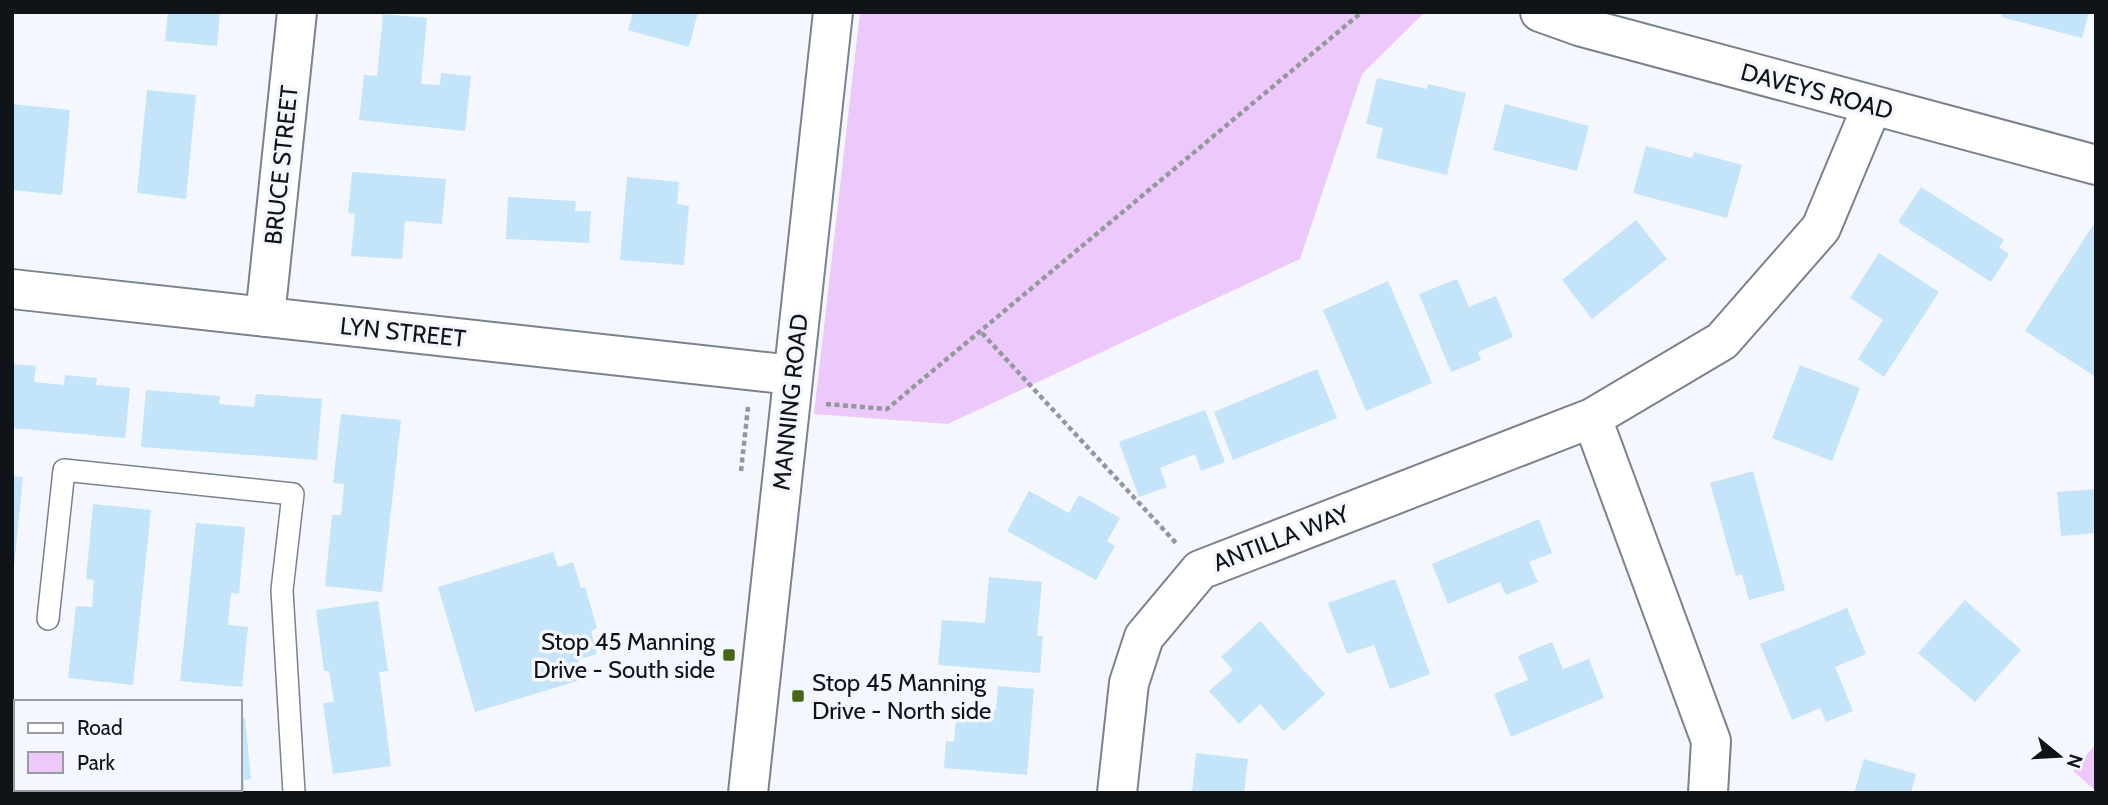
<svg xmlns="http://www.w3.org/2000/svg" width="2108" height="805" viewBox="0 0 2108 805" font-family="Cabin,sans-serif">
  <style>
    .green { fill: #ecc9fa }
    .building { fill: #c4e4f9 }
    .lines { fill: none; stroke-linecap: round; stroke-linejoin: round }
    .service-casing { stroke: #7a818f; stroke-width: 24 }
    .minor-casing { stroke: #7a818f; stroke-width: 42 }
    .tertiary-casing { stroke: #7a818f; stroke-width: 42 }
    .path { stroke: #94979c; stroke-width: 4.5; stroke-dasharray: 5 3.5; stroke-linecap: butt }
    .service { stroke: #fff; stroke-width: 21 }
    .minor { stroke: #fff; stroke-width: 38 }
    .tertiary { stroke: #fff; stroke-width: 38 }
    .poi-dot { fill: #476518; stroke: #f4f7fd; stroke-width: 2.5 }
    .labels { text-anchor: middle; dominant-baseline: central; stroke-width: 7; stroke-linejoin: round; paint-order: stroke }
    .street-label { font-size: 24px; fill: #101318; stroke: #f4f7fd }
    .poi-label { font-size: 24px; fill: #101318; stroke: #f4f7fd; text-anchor: end }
  </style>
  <rect width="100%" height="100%" fill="#f4f7fd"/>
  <path class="green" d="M 860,12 L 1425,12 L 1362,74 L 1300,259 L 948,424 L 814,414 Z
    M 2096,744 L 2096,791 L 2073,771 Z"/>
  <path class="building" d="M 168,12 L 220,12 L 217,46 L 165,41 Z
    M 633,12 L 698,12 L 689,47 L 628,30 Z
    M 2002,12 L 2089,12 L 2082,38 L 2001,17 Z
    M 383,14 L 427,18 L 421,84 L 440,85 L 441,73 L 471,76 L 465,131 L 359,120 L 364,75 L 377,76 Z
    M 1377,78 L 1427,89 L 1428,84 L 1466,93 L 1447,175 L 1376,158 L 1383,128 L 1366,124 Z
    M 147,90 L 196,95 L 186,199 L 137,193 Z
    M 12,104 L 70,110 L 62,195 L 12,190 Z
    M 1505,104 L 1589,126 L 1577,171 L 1493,150 Z
    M 1646,146 L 1692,158 L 1694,152 L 1742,165 L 1727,218 L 1633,193 Z
    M 352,172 L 446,179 L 442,224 L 405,221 L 402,259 L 351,256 L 355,214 L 348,213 Z
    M 627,177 L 679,182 L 677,204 L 689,206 L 684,265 L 620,260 Z
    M 1921,187 L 2004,240 L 1999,247 L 2009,254 L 1991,282 L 1898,222 Z
    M 508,197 L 576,201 L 575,211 L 591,211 L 589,243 L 506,239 Z
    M 1636,220 L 1667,259 L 1592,319 L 1562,280 Z
    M 2093,225 L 2096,227 L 2096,377 L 2025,331 Z
    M 1879,253 L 1939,292 L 1884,377 L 1858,359 L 1883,320 L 1850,298 Z
    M 1457,279 L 1469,307 L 1496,296 L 1513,337 L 1478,352 L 1481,360 L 1451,372 L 1419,294 Z
    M 1388,281 L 1432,383 L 1366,411 L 1323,310 Z
    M 12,364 L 36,366 L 34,382 L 64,385 L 65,375 L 97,378 L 96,385 L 130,388 L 125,438 L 12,428 Z
    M 1800,365 L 1860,388 L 1832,461 L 1772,438 Z
    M 1317,369 L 1337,418 L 1233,460 L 1214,412 Z
    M 146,390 L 220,396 L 219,404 L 254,407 L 256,394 L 322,399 L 317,460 L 141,447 Z
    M 1205,410 L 1225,462 L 1201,471 L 1195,454 L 1160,468 L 1167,487 L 1139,497 L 1119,442 Z
    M 341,414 L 401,420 L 382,592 L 325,586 L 332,515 L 341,515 L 344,484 L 333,483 Z
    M 1753,471 L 1785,590 L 1749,600 L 1742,574 L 1736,576 L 1710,483 Z
    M 12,476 L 23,477 L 14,567 L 12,567 Z
    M 2096,489 L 2096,533 L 2061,536 L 2057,492 Z
    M 1029,491 L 1069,513 L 1079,495 L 1120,518 L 1107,541 L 1115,546 L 1096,580 L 1007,531 Z
    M 93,504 L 151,510 L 133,685 L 68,678 L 76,606 L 92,607 L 94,580 L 86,579 Z
    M 1539,519 L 1552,553 L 1529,562 L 1538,582 L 1506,595 L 1500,582 L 1448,604 L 1432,564 Z
    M 196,523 L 245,527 L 239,594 L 231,593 L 228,625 L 248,627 L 242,687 L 180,681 Z
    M 553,552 L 558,567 L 573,562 L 581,588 L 585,587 L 597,628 L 591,631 L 597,654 L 578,660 L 584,679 L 475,712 L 438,587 Z
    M 989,577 L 1042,582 L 1037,636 L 1043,636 L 1040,673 L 938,665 L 942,620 L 985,623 Z
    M 1395,579 L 1430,674 L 1390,689 L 1374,645 L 1347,654 L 1328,603 Z
    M 1965,600 L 2021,650 L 1975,702 L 1918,653 Z
    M 378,601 L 388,671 L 379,672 L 391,766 L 333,774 L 323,703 L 334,702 L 329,671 L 324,671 L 316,610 Z
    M 1847,608 L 1866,654 L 1835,667 L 1853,711 L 1826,722 L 1820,708 L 1792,720 L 1760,644 Z
    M 1260,621 L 1325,694 L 1284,731 L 1260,704 L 1239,724 L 1209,691 L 1233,670 L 1221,657 Z
    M 1552,642 L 1563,669 L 1589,659 L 1604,698 L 1511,737 L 1494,694 L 1528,680 L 1518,656 Z
    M 998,686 L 1034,689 L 1027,775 L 944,768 L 946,741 L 954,742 L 957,707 L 996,710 Z
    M 240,718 L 245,718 L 251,779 L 244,780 L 244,793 L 193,793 L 193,789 L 240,789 Z
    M 1196,753 L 1248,759 L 1244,793 L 1192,793 Z
    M 1864,759 L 1916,774 L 1911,793 L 1854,793 Z
    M 13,771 L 16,771 L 16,789 L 73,789 L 83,793 L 12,793 Z"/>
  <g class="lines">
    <g class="service-casing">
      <path id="service" d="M 48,619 L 64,470 L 293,494 L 282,590 L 294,793"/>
    </g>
    <g class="minor-casing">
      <path id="minor" d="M 1540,12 L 1582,27 L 2096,165
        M 12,289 L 793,375
        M 265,317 L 297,12
        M 1592,418 L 1711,741 L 1708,793
        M 1117,793 L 1129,683 L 1144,637 L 1200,570 L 1592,418 L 1722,341 L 1821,228 L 1872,106"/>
    </g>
    <g class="tertiary-casing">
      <path id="tertiary" d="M 748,793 L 833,12"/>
    </g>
    <path class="path" d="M 982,333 L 1176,543
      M 826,404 L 887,409 L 1362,12
      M 741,471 L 748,407"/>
    <use href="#service" class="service"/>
    <use href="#minor" class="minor"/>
    <use href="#tertiary" class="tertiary"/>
  </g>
  <g class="poi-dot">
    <rect x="722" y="648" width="14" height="14" rx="3.5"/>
    <rect x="791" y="689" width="14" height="14" rx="3.5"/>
  </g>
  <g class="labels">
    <g class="street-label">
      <text transform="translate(1817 91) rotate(15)">DAVEYS ROAD</text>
      <text transform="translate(281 165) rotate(-84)">BRUCE STREET</text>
      <text transform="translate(403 332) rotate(6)">LYN STREET</text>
      <text transform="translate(790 402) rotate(-84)">MANNING ROAD</text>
      <text transform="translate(1281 538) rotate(-21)">ANTILLA WAY</text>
    </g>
    <g class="poi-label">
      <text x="715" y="641">Stop 45 Manning<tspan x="715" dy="28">Drive - South side</tspan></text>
      <text x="812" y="682" text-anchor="start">Stop 45 Manning<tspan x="812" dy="28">Drive - North side</tspan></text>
    </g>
  </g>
  <rect width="2108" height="805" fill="none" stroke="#101318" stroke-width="28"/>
  <rect x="14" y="700" width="228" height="91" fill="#f4f7fd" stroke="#999ca1" stroke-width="2"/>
  <rect x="28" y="723" width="35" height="10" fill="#ffffff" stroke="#999ca1" stroke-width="2"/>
  <text x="77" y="735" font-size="21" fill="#101318">Road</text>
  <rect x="28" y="752" width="35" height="21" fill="#ecc9fa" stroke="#999ca1" stroke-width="2"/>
  <text x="77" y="770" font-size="21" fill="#101318">Park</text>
  <g transform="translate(2059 756) rotate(108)" stroke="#f4f7fd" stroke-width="5" paint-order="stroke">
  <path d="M0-5L12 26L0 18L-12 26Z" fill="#101318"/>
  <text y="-10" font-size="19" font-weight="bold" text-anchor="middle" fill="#101318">N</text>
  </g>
</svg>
